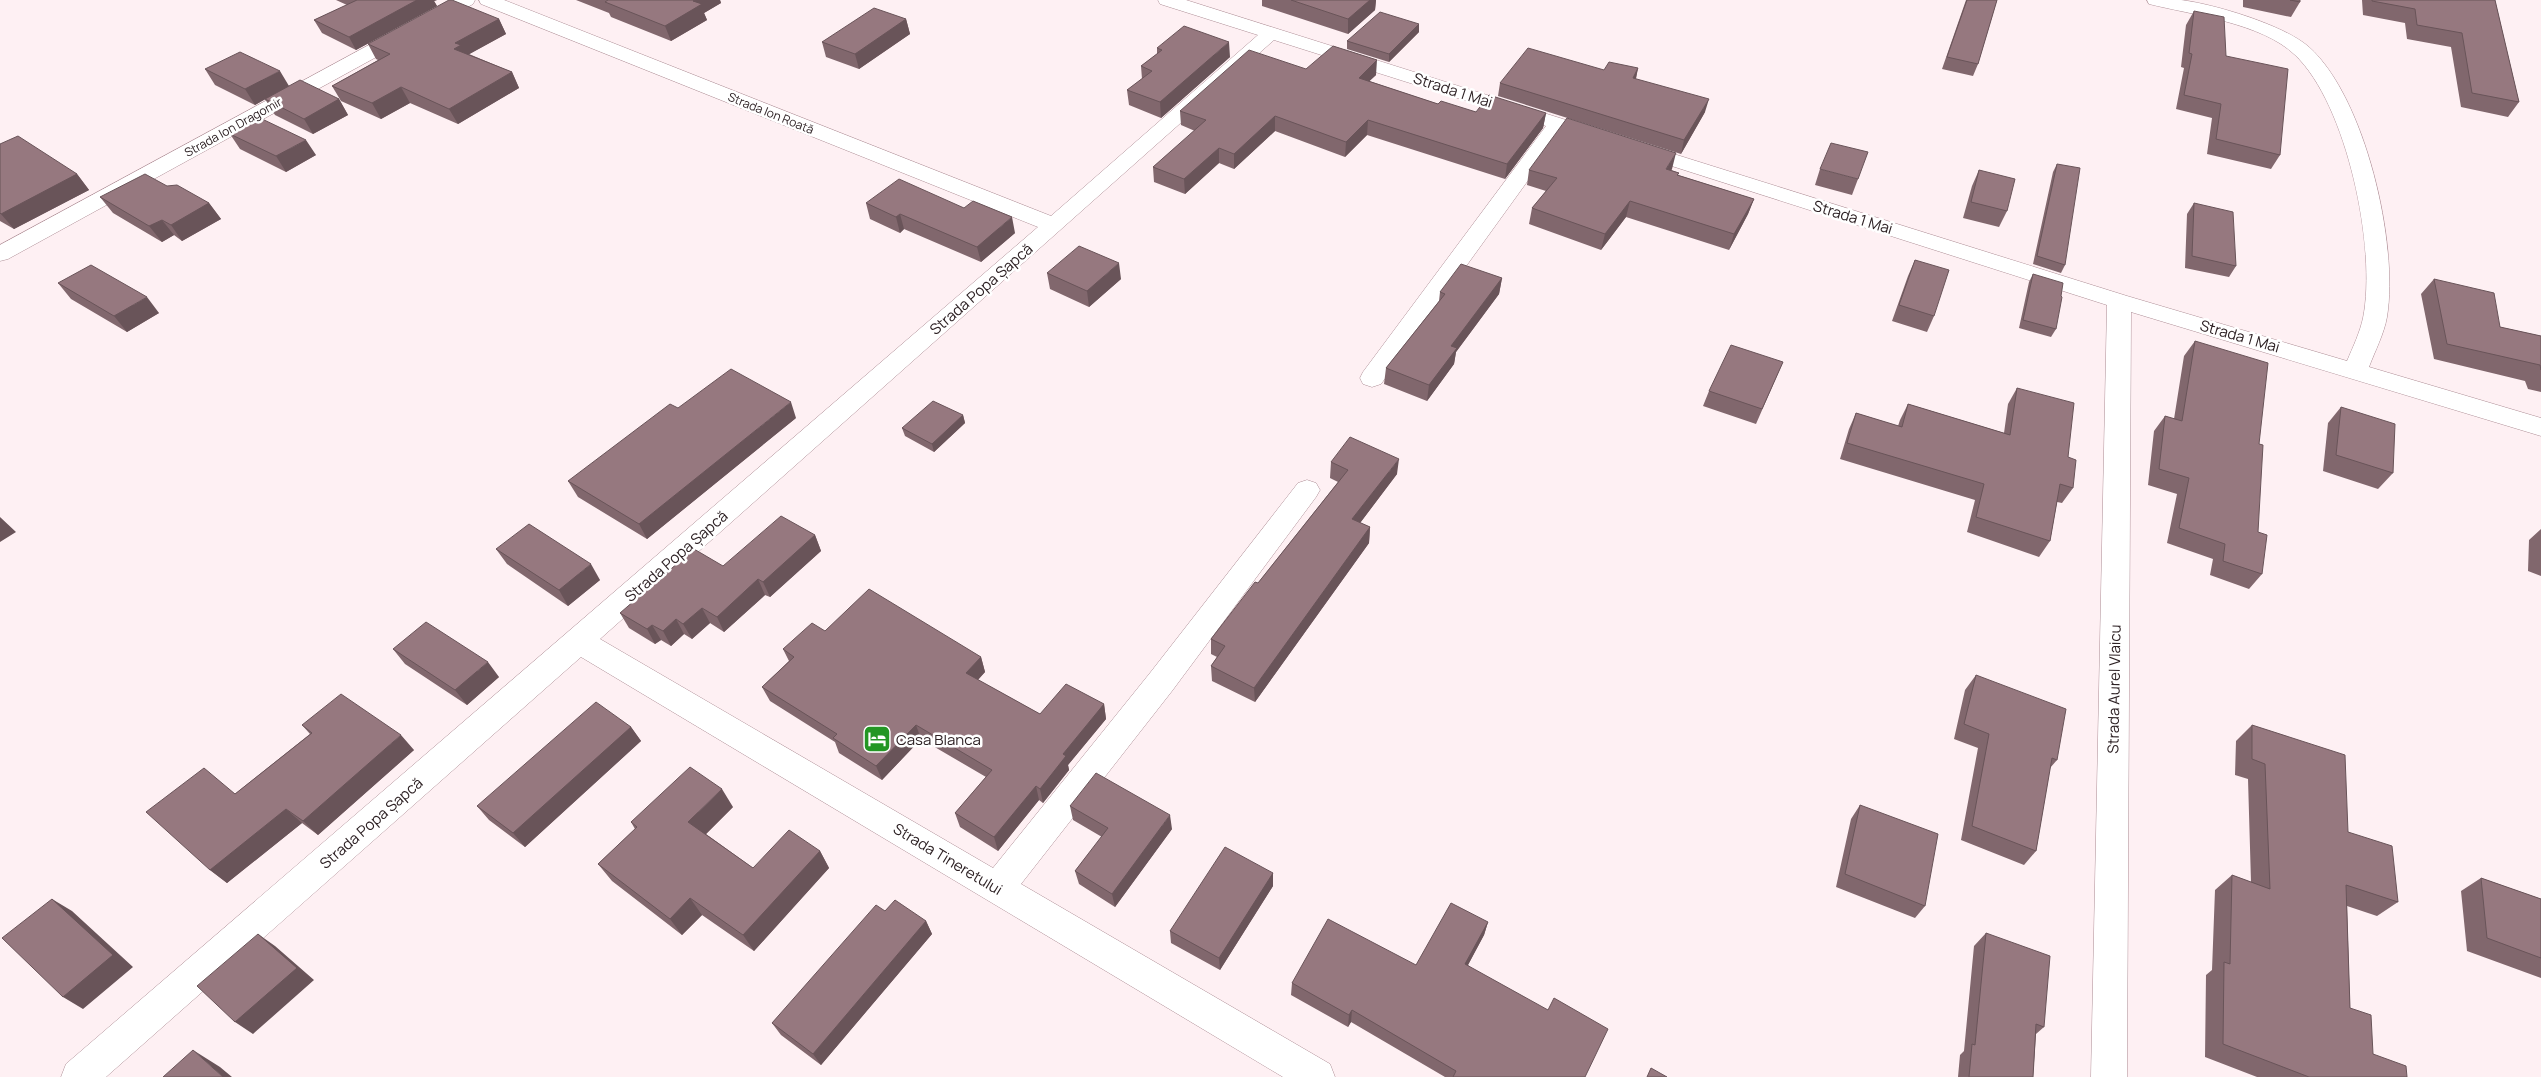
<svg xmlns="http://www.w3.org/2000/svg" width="2541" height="1077" viewBox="0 0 2541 1077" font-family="Manrope,sans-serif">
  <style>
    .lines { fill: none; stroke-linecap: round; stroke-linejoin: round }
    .minor-casing { stroke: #ae8e96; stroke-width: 1 }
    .minor { fill: #fff; fill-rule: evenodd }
    .wall { fill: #81676d }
    .shaded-wall { fill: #695459 }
    .building { fill: #96787f; stroke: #695459 }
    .labels { text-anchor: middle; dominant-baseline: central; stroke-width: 5; stroke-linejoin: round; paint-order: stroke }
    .far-street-label { font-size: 12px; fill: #2d2124; stroke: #fff }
    .street-label { font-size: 15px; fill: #2d2124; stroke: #fff }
    .poi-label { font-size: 15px; fill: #2d2124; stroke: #fff; text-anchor: start }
  </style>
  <rect width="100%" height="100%" fill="#fef0f3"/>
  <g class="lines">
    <g class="minor-casing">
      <path id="minor" d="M 452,0 L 475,0 L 473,4 L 8,259 L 0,261 L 0,245 Z
        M 479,0 L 504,0 L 1051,216 L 1258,35 L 1160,4 L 1158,0 L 1186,0 L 1604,132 L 1607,136 L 1604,140 L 1597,142 L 1563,132 L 1381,384 L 1372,387 L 1363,384 L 1360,378 L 1363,372 L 1546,126 L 1274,40 L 600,639 L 993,868 L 1150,673 L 1298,483 L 1307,480 L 1316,483 L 1320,490 L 1316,497 L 1172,691 L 1021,884 L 1330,1064 L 1335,1077 L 1283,1077 L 581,657 L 106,1077 L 61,1077 L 66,1064 L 1038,227 L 481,4 Z
        M 2147,0 C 2158,0 2170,0 2181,0 C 2214,4 2284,25 2309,47 C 2365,97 2399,244 2387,317 C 2384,334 2375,351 2369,367 L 2541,418 L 2541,436 L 2131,312 L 2127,1077 L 2091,1077 L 2107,305 L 1631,153 L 1628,149 L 1631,145 L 1638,143 L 1645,145 L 2127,296 L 2347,361 C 2353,347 2360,332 2363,318 C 2377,249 2347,104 2295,55 C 2262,23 2193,15 2149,4 Z"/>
    </g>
    <use href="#minor" class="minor"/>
  </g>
  <path class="wall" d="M 336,0 L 437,0 L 434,1 L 437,6 L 356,50 L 322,33 L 314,20 L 347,5 Z
    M 576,0 L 720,0 L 721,3 L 704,13 L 707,20 L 671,41 L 611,17 L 609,13 Z
    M 1262,0 L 1376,0 L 1375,10 L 1348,34 L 1262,6 Z
    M 1966,0 L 1997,0 L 1978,64 L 1973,76 L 1942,69 Z
    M 2243,0 L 2300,0 L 2300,2 L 2291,17 L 2243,7 Z
    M 2362,0 L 2495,0 L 2519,102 L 2508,117 L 2461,107 L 2451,47 L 2407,39 L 2405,23 L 2363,15 Z
    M 2194,11 L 2226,56 L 2280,155 L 2271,169 L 2207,154 L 2212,118 L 2176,109 L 2184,68 L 2181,67 L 2186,25 Z
    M 499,19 L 506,34 L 469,54 L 512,72 L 519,88 L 458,124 L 410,103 L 381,119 L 341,101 L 332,86 L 378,60 L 376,59 L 368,44 Z
    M 906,19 L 910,34 L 859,69 L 826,57 L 822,42 Z
    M 1419,32 L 1389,62 L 1347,49 L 1347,41 Z
    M 1157,48 L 1230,57 L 1161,118 L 1129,105 L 1127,90 L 1142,79 L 1141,66 L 1157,54 Z
    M 1638,68 L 1636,79 L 1705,112 L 1681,154 L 1498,96 L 1500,83 L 1604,70 Z
    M 205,69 L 289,86 L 339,99 L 348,115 L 313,134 L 275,115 L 265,99 L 255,105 L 215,85 Z
    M 1306,69 L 1376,75 L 1369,81 L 1438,104 L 1476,112 L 1546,113 L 1543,128 L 1505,179 L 1367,135 L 1345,157 L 1275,131 L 1234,169 L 1219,163 L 1185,194 L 1154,182 L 1153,167 L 1195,131 L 1181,125 L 1180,111 Z
    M 230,134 L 316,155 L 286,172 L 240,149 Z
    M 0,144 L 77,174 L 89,190 L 14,229 L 0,221 Z
    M 2057,164 L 2065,265 L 2061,273 L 2033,264 L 2053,172 Z
    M 1672,169 L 1671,170 L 1679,173 L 1678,175 L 1754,199 L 1748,214 L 1729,250 L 1626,217 L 1601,250 L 1529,224 L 1532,208 L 1546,191 L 1527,185 L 1529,170 Z
    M 1820,169 L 1858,179 L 1852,195 L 1815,185 Z
    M 1979,170 L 2007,211 L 1999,227 L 1963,218 L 1972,186 Z
    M 167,186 L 209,203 L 221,219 L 182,241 L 174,235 L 162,242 L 113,213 L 100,197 Z
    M 866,203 L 1015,233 L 981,262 L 904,229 L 900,233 L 870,219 Z
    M 2194,203 L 2236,266 L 2229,277 L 2185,268 L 2187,214 Z
    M 1915,260 L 1934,316 L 1927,332 L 1892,321 L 1908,276 Z
    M 1047,273 L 1121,279 L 1089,307 L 1050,289 Z
    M 2033,274 L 2056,329 L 2051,337 L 2019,328 L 2029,282 Z
    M 1502,278 L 1499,294 L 1456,352 L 1454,364 L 1427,401 L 1384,384 L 1386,368 L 1439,301 L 1440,292 Z
    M 2434,279 L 2500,327 L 2541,336 L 2541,392 L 2528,389 L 2525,381 L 2434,359 L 2421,294 Z
    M 58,283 L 159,313 L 127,332 L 71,299 Z
    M 2195,341 L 2259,444 L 2258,532 L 2262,574 L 2249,589 L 2210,575 L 2213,559 L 2167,543 L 2177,494 L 2148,485 L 2154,431 L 2165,416 L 2174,419 L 2184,356 Z
    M 1783,362 L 1776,378 L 1756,424 L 1703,406 L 1709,391 Z
    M 2017,388 L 2068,457 L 2073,488 L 2062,503 L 2057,502 L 2050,541 L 2039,557 L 1967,532 L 1975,500 L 1840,459 L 1849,429 L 1856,413 L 1898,426 L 1900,420 L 1908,404 L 2004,433 L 2008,404 Z
    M 2341,407 L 2393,473 L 2378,489 L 2323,471 L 2328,423 Z
    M 963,415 L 965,423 L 934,452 L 905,436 L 902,428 Z
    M 796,418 L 647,539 L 578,497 L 568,481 Z
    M 1331,462 L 1397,474 L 1360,523 L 1370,527 L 1369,543 L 1255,702 L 1212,681 L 1211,666 L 1217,657 L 1211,654 L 1211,639 L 1258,583 L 1338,482 L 1330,478 Z
    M 2541,529 L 2541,576 L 2528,571 L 2529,540 Z
    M 815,535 L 821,551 L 770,597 L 765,595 L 724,632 L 710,623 L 692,639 L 684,634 L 671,646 L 661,640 L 655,644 L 629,628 L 620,613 L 723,566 Z
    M 496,549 L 600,580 L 568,606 L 507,564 Z
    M 825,631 L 981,657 L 985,672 L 978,680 L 1040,714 L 1104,704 L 1106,719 L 1068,765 L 1069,770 L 1043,803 L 1039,800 L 998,851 L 960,827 L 955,813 L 986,777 L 921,739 L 882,780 L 839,753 L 835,742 L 770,701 L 762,687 L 789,661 L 783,649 Z
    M 393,649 L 499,677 L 467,705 L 405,664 Z
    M 1976,675 L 2057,760 L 2050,768 L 2036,851 L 2024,865 L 1961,840 L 1978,748 L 1954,739 L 1965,690 Z
    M 302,725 L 414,750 L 318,835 L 302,823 L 227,883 L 210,870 L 235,794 L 310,734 Z
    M 2252,725 L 2348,832 L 2398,902 L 2377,916 L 2347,906 L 2350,1008 L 2373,1054 L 2407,1077 L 2257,1077 L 2205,1057 L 2206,975 L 2212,970 L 2215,890 L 2232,875 L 2251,882 L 2248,779 L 2235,775 L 2236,741 Z
    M 631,727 L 641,741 L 525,847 L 489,820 L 477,806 Z
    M 1860,805 L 1925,906 L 1915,918 L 1836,887 L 1851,819 Z
    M 1070,806 L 1172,829 L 1115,907 L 1079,884 L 1075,871 L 1102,837 L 1073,820 Z
    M 733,807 L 706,834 L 753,868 L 820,851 L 829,868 L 754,951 L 702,915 L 682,935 L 612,881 L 598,864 L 635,829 L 631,822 Z
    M 1273,873 L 1273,886 L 1220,970 L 1171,943 L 1170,931 Z
    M 2481,878 L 2541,899 L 2541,978 L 2467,951 L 2461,891 Z
    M 885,911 L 926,921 L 932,934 L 821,1065 L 781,1035 L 772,1023 Z
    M 1488,922 L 1484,935 L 1468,965 L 1585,1077 L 1445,1077 L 1351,1022 L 1348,1027 L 1291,995 L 1292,983 L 1416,965 Z
    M 1986,933 L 2044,1027 L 2036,1034 L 2033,1077 L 1958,1077 L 1960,1055 L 1964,1051 L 1974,946 Z"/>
  <path class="shaded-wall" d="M 417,0 L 437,0 L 434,1 L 437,6 L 356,50 L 349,37 Z
    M 695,0 L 720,0 L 721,3 L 704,13 L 707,20 L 671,41 L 665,26 Z
    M 1370,0 L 1376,0 L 1375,10 L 1348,34 L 1348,19 Z
    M 499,19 L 506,34 L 466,56 L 454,49 L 455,43 Z
    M 906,19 L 910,34 L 859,69 L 855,54 Z
    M 1419,24 L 1419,32 L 1389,62 L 1389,54 Z
    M 1229,42 L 1230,57 L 1161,118 L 1160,102 Z
    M 1377,60 L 1376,75 L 1358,92 L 1359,78 Z
    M 1638,68 L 1635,82 L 1633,78 Z
    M 280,71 L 289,86 L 255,105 L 245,89 Z
    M 512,72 L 519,88 L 458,124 L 449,109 Z
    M 401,87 L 410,103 L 381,119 L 372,103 Z
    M 339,99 L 348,115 L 313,134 L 304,119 Z
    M 1709,99 L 1705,112 L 1681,154 L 1684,140 Z
    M 1546,113 L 1543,128 L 1505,179 L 1507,164 Z
    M 1275,116 L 1275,131 L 1234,169 L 1234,154 Z
    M 1368,120 L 1367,135 L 1345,157 L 1346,142 Z
    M 306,140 L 316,155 L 286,172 L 276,156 Z
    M 1219,148 L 1219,163 L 1185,194 L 1184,179 Z
    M 1676,153 L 1672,169 L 1662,184 L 1666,169 Z
    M 77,174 L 89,190 L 14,229 L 1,214 Z
    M 1754,199 L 1748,214 L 1729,250 L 1734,234 Z
    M 1630,201 L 1626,217 L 1601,250 L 1605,234 Z
    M 209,203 L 221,219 L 182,241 L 171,225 Z
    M 900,214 L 904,229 L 900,233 L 896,217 Z
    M 1012,217 L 1015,233 L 981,262 L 977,247 Z
    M 162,220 L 174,235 L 162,242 L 149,226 Z
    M 1119,263 L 1121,279 L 1089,307 L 1087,291 Z
    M 1502,278 L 1499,294 L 1456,352 L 1454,364 L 1427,401 L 1429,385 L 1451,346 Z
    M 147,297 L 159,313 L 127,332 L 114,316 Z
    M 791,402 L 796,418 L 647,539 L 639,524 Z
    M 963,415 L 965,423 L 934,452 L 932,444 Z
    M 1399,459 L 1397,474 L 1351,535 L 1352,519 Z
    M 0,517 L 16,532 L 0,542 Z
    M 1370,527 L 1369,543 L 1255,702 L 1254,688 Z
    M 815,535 L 821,551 L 770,597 L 763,582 Z
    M 591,564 L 600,580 L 568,606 L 559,590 Z
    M 758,579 L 765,595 L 724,632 L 717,617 Z
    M 702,608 L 710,623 L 692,639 L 683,624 Z
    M 676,619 L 684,634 L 671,646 L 663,631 Z
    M 652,625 L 661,640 L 655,644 L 647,629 Z
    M 981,657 L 985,672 L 970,688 L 966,673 Z
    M 488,662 L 499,677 L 467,705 L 455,690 Z
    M 1104,704 L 1106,719 L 1068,765 L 1069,770 L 1043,803 L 1040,789 L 1063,754 Z
    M 916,725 L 921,739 L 882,780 L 876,766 Z
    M 631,727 L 641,741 L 525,847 L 513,833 Z
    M 401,735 L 414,750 L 318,835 L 303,821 Z
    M 1036,786 L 1039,800 L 998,851 L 994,837 Z
    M 722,789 L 733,807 L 700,840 L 688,822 Z
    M 286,809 L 302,823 L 227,883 L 210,870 Z
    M 1170,815 L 1172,829 L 1115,907 L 1112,894 Z
    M 820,851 L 829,868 L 754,951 L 743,935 Z
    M 1273,873 L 1273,886 L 1220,970 L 1219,958 Z
    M 690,898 L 702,915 L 682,935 L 670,919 Z
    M 52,899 L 72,911 L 133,967 L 83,1009 L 63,997 Z
    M 926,921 L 932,934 L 821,1065 L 813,1054 Z
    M 1488,922 L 1484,935 L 1462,976 L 1465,964 Z
    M 258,934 L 275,946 L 314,980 L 253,1034 L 235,1022 Z
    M 1352,1010 L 1351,1022 L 1348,1027 L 1349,1015 Z
    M 193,1050 L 220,1067 L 232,1077 L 223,1077 Z"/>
  <path class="building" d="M 357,0 L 417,0 L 349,37 L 314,20 Z
    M 449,0 L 452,0 L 499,19 L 455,43 L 461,45 L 454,49 L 512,72 L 449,109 L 401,87 L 372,103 L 332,86 L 390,54 L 368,44 Z
    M 608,0 L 695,0 L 693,1 L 702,4 L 665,26 L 605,2 Z
    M 1291,0 L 1370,0 L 1348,19 Z
    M 1967,0 L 1997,0 L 1978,64 L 1947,57 Z
    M 2290,0 L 2300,0 L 2300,2 Z
    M 2372,0 L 2495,0 L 2519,102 L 2472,93 L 2462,33 L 2417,25 L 2415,9 L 2372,1 Z
    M 874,8 L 906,19 L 855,54 L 822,42 Z
    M 2194,11 L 2224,17 L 2226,56 L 2288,69 L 2280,155 L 2216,139 L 2221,104 L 2184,95 L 2192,54 L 2189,53 Z
    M 1380,12 L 1419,24 L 1389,54 L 1347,41 Z
    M 1184,26 L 1229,42 L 1160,102 L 1127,90 L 1152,71 L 1141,66 L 1162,50 L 1157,48 Z
    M 1333,46 L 1377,60 L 1359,78 L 1438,104 L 1441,101 L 1476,112 L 1489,95 L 1546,113 L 1507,164 L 1368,120 L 1346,142 L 1275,116 L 1234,154 L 1219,148 L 1184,179 L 1153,167 L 1206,120 L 1180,111 L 1249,50 L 1306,69 Z
    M 1528,48 L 1604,70 L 1609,62 L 1638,68 L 1633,78 L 1709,99 L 1684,140 L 1500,83 Z
    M 240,52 L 280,71 L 245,89 L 205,69 Z
    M 300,80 L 339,99 L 304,119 L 265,99 Z
    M 260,118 L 306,140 L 276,156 L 230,134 Z
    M 1567,118 L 1676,153 L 1666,169 L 1679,173 L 1677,175 L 1754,199 L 1734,234 L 1630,201 L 1605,234 L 1532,208 L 1557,178 L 1529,170 Z
    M 18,136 L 77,174 L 1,214 L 0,213 L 0,144 Z
    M 1831,143 L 1868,152 L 1858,179 L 1820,169 Z
    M 2057,164 L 2080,168 L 2065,265 L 2037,256 Z
    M 1979,170 L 2015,179 L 2007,211 L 1971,202 Z
    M 145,174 L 167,186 L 177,185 L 209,203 L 171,225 L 162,220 L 149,226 L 100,197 Z
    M 899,179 L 964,208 L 973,201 L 1012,217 L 977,247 L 900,214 L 896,217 L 866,203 Z
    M 2194,203 L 2233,212 L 2236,266 L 2192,256 Z
    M 1079,246 L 1119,263 L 1087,291 L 1047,273 Z
    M 1915,260 L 1949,270 L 1934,316 L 1899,305 Z
    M 1461,264 L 1502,278 L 1451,346 L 1457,348 L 1429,385 L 1386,368 L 1445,294 L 1440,292 Z
    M 91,265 L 147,297 L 114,316 L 58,283 Z
    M 2033,274 L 2063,283 L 2061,296 L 2062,297 L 2056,329 L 2023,320 Z
    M 2434,279 L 2494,293 L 2500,327 L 2541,336 L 2541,370 L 2540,365 L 2447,344 Z
    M 2195,341 L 2268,363 L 2259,444 L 2263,445 L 2258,532 L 2267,535 L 2262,574 L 2223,561 L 2225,544 L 2179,528 L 2189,478 L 2159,469 L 2165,416 L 2182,421 Z
    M 1731,345 L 1783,362 L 1762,409 L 1709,391 Z
    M 731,369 L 791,402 L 639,524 L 568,481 L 670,404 L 678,408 Z
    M 2017,388 L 2074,403 L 2068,457 L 2076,460 L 2073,488 L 2060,484 L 2050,541 L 1976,517 L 1984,484 L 1847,443 L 1856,413 L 1902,427 L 1908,404 L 2010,435 Z
    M 933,401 L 963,415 L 932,444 L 902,428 Z
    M 2341,407 L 2395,424 L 2393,473 L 2336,455 Z
    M 1350,437 L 1399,459 L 1352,519 L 1370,527 L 1254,688 L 1211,666 L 1225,646 L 1211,639 L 1255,582 L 1258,583 L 1348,470 L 1331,462 Z
    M 781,516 L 815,535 L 763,582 L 758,579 L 717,617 L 702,608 L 683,624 L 676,619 L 663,631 L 652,625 L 647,629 L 620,613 L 694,549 L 723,566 Z
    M 529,524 L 591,564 L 559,590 L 496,549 Z
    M 869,589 L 981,657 L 966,673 L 1040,714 L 1066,684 L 1104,704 L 1063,754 L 1066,756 L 1040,789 L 1036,786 L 994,837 L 955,813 L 992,770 L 916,725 L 876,766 L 833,738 L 837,734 L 762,687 L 794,657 L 783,649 L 812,623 L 825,631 Z
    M 426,622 L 488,662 L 455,690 L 393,649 Z
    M 1976,675 L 2066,709 L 2057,760 L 2052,758 L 2036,851 L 1972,826 L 1989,734 L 1964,724 Z
    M 341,694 L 401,735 L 303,821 L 286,809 L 210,870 L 146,812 L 204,768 L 235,794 L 312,733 L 302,725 Z
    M 596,702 L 631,727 L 513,833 L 477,806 Z
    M 2252,725 L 2345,755 L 2348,832 L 2392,846 L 2398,902 L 2346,885 L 2350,1008 L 2371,1015 L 2373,1054 L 2406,1066 L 2407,1077 L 2309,1077 L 2223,1044 L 2224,962 L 2230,964 L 2232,875 L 2270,889 L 2265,764 L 2252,759 Z
    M 690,767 L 722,789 L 688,822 L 753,868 L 789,830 L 820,851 L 743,935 L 690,898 L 670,919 L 598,864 L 637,827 L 631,822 Z
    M 1096,773 L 1170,815 L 1112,894 L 1075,871 L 1108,828 L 1070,806 Z
    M 1860,805 L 1938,834 L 1925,906 L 1845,874 Z
    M 1225,847 L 1273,873 L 1219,958 L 1170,931 Z
    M 2481,878 L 2541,899 L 2541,958 L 2487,938 Z
    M 52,899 L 113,955 L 63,997 L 2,938 Z
    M 895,900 L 926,921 L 813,1054 L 772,1023 L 876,905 L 885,911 Z
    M 1451,903 L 1488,922 L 1465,964 L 1548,1010 L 1554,998 L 1608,1029 L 1585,1077 L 1453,1077 L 1456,1071 L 1352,1010 L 1349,1015 L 1292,983 L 1328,919 L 1416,965 Z
    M 1986,933 L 2050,956 L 2044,1027 L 2036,1024 L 2033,1077 L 1969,1077 L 1972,1044 L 1975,1045 Z
    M 258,934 L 297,968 L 235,1022 L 197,986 Z
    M 193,1050 L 223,1077 L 163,1077 Z
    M 1651,1068 L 1667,1077 L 1647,1077 Z"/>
  <defs>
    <g id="hotel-square" transform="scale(1.4375)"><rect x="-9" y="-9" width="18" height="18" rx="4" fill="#239624" stroke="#fff"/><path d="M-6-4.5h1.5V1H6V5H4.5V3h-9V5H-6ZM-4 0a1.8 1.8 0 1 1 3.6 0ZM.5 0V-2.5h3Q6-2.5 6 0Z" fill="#fff"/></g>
  </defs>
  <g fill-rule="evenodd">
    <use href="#hotel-square" x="877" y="739"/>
  </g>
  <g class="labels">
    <g class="far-street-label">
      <text transform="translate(771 113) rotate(22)">Strada Ion Roată</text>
      <text transform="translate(233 127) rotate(-29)">Strada Ion Dragomir</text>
    </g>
    <g class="street-label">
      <text transform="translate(1453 90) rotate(18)">Strada 1 Mai</text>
      <text transform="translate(1853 217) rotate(17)">Strada 1 Mai</text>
      <text transform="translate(981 289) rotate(-41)">Strada Popa Șapcă</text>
      <text transform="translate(2240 336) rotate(16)">Strada 1 Mai</text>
      <text transform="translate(676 556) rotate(-41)">Strada Popa Șapcă</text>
      <text transform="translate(2114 689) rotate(-89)">Strada Aurel Vlaicu</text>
      <text transform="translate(371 823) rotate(-41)">Strada Popa Șapcă</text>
      <text transform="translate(948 859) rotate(31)">Strada Tineretului</text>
    </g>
    <g class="poi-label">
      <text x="896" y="739">Casa Blanca</text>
    </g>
  </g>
</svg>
